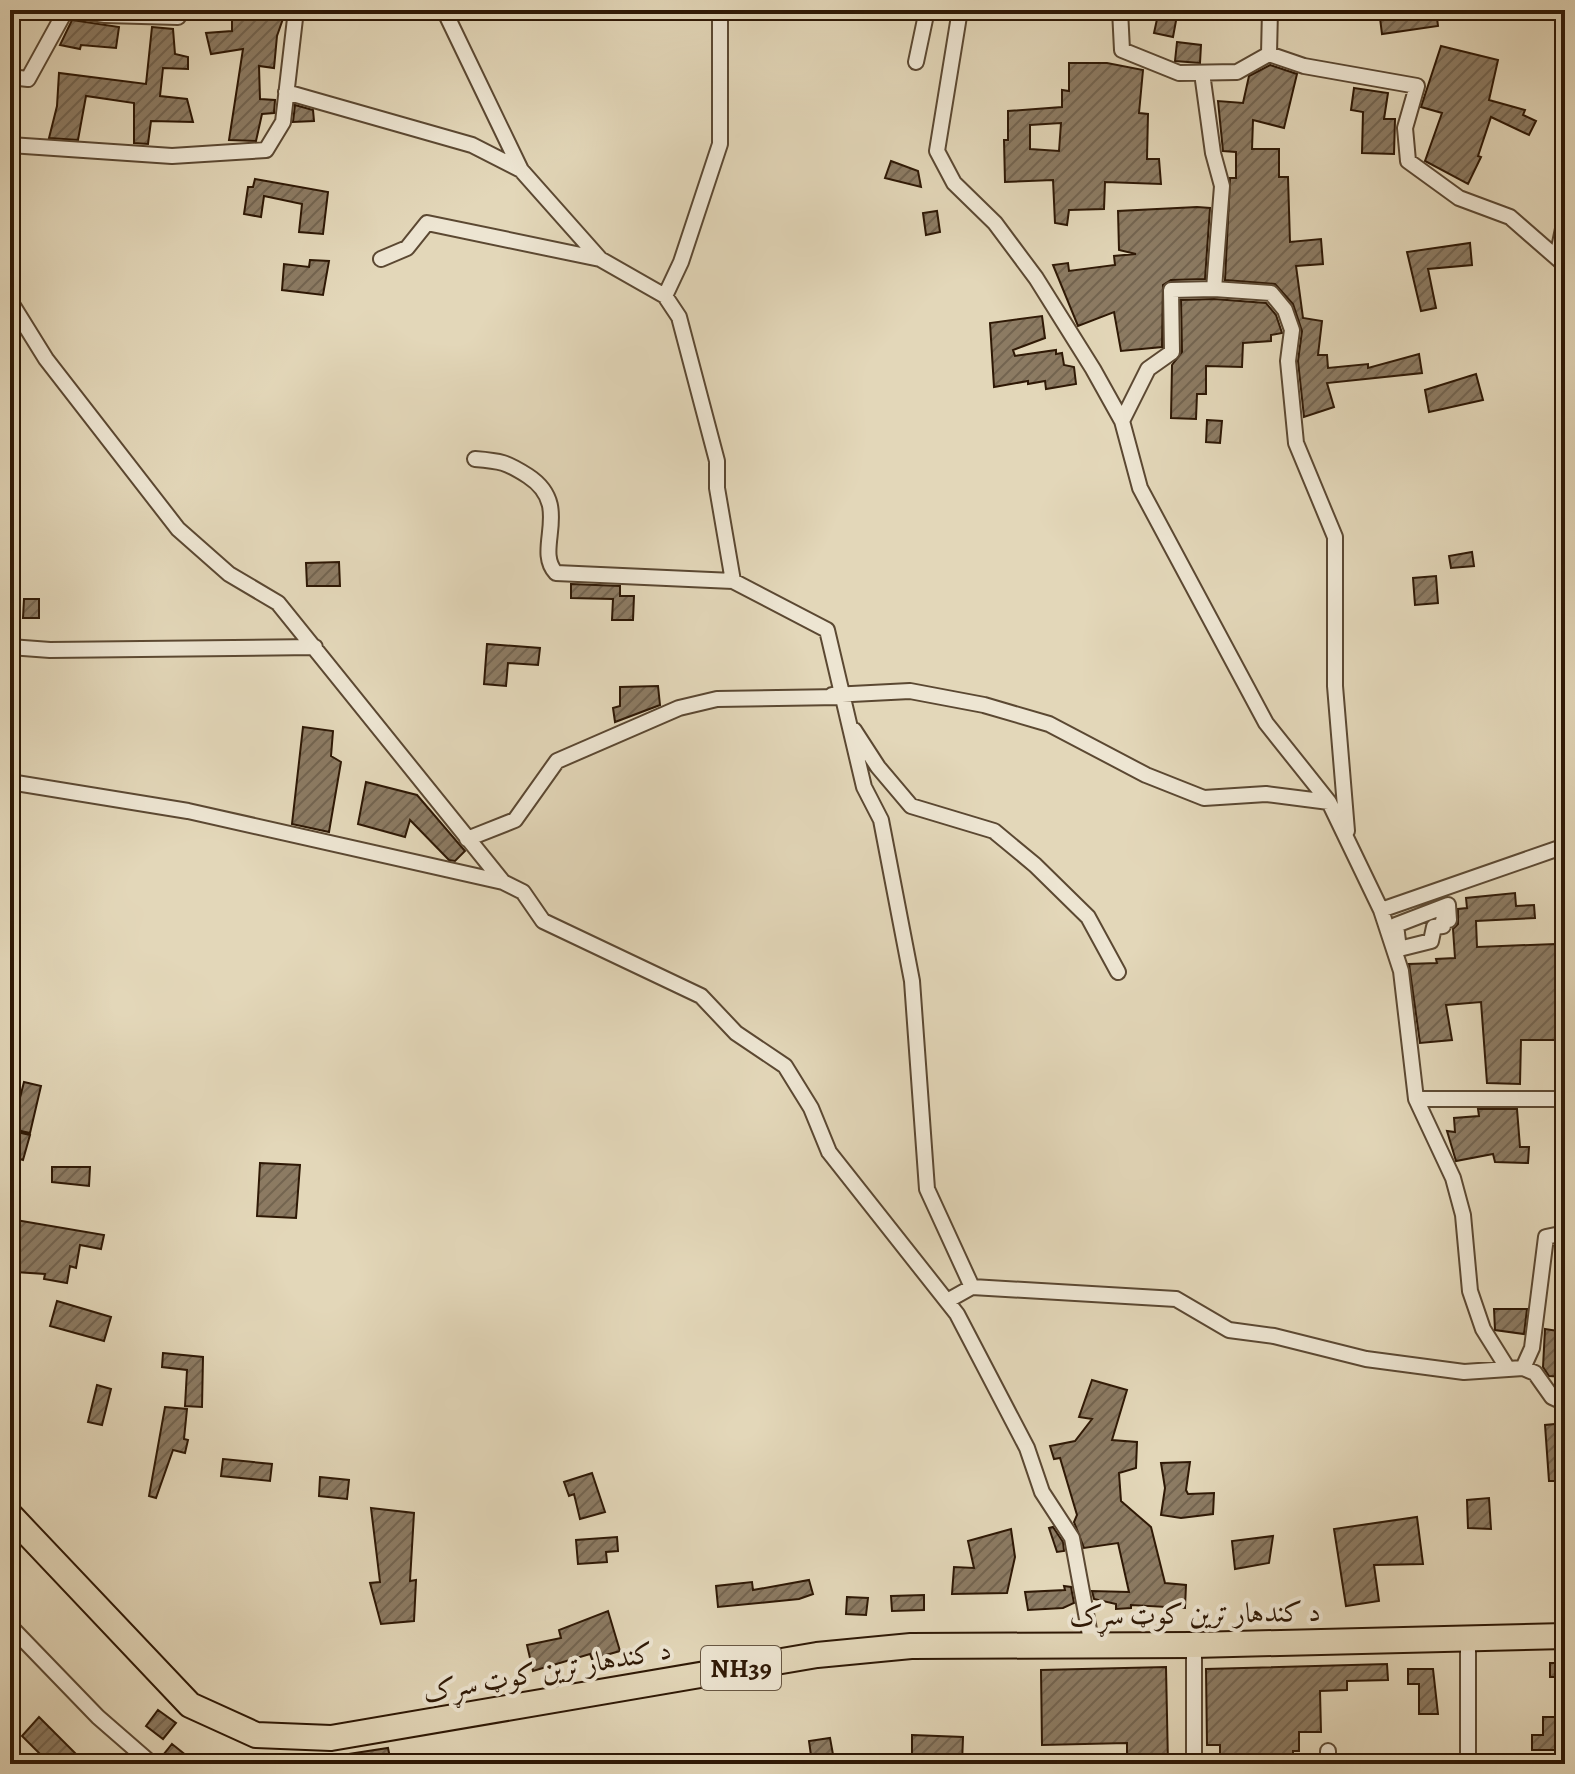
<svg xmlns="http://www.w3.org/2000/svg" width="1575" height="1774" viewBox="0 0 1575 1774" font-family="Alegreya,Amiri,serif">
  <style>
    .building { fill: url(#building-hatch); stroke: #2e1805; stroke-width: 2; fill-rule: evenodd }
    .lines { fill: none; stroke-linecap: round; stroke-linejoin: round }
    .street-casing { stroke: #5b4832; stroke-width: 18 }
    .primary-casing { stroke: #2e1805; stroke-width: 28 }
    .street { stroke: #ede5d2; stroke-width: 14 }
    .primary { stroke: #e3d7b9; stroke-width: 24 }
    .labels { text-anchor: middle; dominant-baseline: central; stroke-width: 8; stroke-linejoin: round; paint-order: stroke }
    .shield { fill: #ede5d2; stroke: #675642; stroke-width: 2 }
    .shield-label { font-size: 26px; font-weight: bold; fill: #2e1805 }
    .street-label { font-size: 28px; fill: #2e1805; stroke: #ede5d2 }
  </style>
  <defs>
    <pattern id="building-hatch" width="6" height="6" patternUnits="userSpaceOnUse" patternTransform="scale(2)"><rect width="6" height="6" fill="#8c7b63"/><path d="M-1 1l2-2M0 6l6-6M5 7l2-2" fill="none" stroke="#736450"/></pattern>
  </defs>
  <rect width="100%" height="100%" fill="#e3d7b9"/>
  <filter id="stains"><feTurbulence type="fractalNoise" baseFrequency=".0025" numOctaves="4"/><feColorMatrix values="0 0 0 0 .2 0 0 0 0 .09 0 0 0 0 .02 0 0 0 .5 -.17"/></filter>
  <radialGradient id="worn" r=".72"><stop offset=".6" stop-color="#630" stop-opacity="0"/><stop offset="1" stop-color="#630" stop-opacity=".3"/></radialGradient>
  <path class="building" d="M 232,10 L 286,10 L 277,36 L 274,68 L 259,66 L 260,99 L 275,100 L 274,113 L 262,114 L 256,141 L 229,140 L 243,49 L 211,54 L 206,33 L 232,31 Z
    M 1159,10 L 1178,10 L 1173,37 L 1154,33 Z
    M 1379,10 L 1436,10 L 1438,26 L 1382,34 Z
    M 72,20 L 119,27 L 116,48 L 81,45 L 80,49 L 60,45 Z
    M 152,27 L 173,29 L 175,54 L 188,57 L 188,69 L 163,68 L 160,96 L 187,99 L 193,122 L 151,121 L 148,144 L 134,143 L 134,103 L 86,96 L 78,140 L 49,138 L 57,106 L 59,73 L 146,84 Z
    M 1177,42 L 1201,45 L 1200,63 L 1175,61 Z
    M 1441,46 L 1498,60 L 1489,100 L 1525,110 L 1523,115 L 1536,121 L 1529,135 L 1491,117 L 1478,156 L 1481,157 L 1468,184 L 1425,161 L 1442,113 L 1421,107 Z
    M 1069,63 L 1107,63 L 1143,70 L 1139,113 L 1148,114 L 1147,159 L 1159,159 L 1161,184 L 1105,182 L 1104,209 L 1069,210 L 1067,225 L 1055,223 L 1053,180 L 1005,182 L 1004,140 L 1008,140 L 1008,111 L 1062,107 L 1062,90 L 1069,91 ZM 1061,123 L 1059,151 L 1030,149 L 1030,125 Z
    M 1270,65 L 1297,74 L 1284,128 L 1253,120 L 1252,149 L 1279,149 L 1279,177 L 1288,177 L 1290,242 L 1321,239 L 1323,264 L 1296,266 L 1303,318 L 1322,321 L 1318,355 L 1327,355 L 1328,368 L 1368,364 L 1368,368 L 1419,354 L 1422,373 L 1327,383 L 1334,407 L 1304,417 L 1298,361 L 1302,331 L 1293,304 L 1275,284 L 1225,280 L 1230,178 L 1236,178 L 1236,152 L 1223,151 L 1218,101 L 1243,103 L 1249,76 Z
    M 1354,88 L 1388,93 L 1384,119 L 1395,119 L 1394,154 L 1362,153 L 1363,112 L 1351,110 Z
    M 295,105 L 313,110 L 314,121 L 293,122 Z
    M 891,161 L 918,171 L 921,187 L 885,178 Z
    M 255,179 L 328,192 L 323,234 L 299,232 L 302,204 L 264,196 L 261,217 L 244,214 L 248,187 L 253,187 Z
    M 1197,207 L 1210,208 L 1205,279 L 1171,280 L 1163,285 L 1162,347 L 1121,351 L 1114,312 L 1078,326 L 1053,265 L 1068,263 L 1069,271 L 1115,265 L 1114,256 L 1136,254 L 1119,250 L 1118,211 Z
    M 937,211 L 940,232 L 926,235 L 923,213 Z
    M 1470,243 L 1472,265 L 1428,269 L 1436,308 L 1421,311 L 1407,252 Z
    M 310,260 L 329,261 L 323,295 L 282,290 L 284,264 L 309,267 Z
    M 1214,299 L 1266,303 L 1276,315 L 1282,333 L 1271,335 L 1271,341 L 1243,343 L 1242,367 L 1206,366 L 1206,394 L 1197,394 L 1196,419 L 1171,418 L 1172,365 L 1182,352 L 1181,300 Z
    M 1042,316 L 1045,338 L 1013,350 L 1015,356 L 1056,350 L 1056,354 L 1062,353 L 1064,365 L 1074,367 L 1076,384 L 1046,389 L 1045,381 L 1028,384 L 1028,381 L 994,387 L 990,323 Z
    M 1476,374 L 1483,400 L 1429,412 L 1425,390 Z
    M 1207,420 L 1222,421 L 1220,443 L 1206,442 Z
    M 1472,552 L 1474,566 L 1451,568 L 1449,556 Z
    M 339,562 L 340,586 L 307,586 L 306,563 Z
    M 1436,576 L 1438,603 L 1415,605 L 1413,578 Z
    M 571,584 L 620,586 L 620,596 L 634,596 L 633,620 L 612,620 L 613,599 L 571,598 Z
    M 24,599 L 39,599 L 39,618 L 23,618 Z
    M 487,644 L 540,648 L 538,665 L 508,663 L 506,686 L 484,684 Z
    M 658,686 L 660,705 L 615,722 L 613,708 L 620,706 L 620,687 Z
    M 303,727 L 333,731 L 331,756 L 341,762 L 329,832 L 292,824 Z
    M 366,782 L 417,795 L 465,851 L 455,861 L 449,860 L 410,820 L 405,837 L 358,824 Z
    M 1515,893 L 1516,906 L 1534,905 L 1535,918 L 1476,921 L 1477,947 L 1555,944 L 1558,996 L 1564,996 L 1564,1040 L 1521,1040 L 1520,1084 L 1487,1083 L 1481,1002 L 1446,1005 L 1452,1040 L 1420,1043 L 1409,964 L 1437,963 L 1436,959 L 1455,958 L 1453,929 L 1458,924 L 1458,909 L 1467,908 L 1466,898 Z
    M 24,1082 L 41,1086 L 30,1133 L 12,1129 Z
    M 1478,1109 L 1517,1109 L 1520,1147 L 1529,1147 L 1528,1163 L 1495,1162 L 1493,1154 L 1456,1161 L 1447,1131 L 1455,1132 L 1454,1118 L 1479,1116 Z
    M 17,1132 L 30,1135 L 23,1160 L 10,1156 Z
    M 260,1163 L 300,1165 L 296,1218 L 257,1216 Z
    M 52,1167 L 90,1167 L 89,1186 L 52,1182 Z
    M 10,1219 L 104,1235 L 101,1249 L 80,1245 L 76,1268 L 70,1266 L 67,1283 L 44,1279 L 45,1274 L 15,1272 L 10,1269 Z
    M 57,1301 L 111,1317 L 104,1341 L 50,1326 Z
    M 1494,1309 L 1527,1309 L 1524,1334 L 1495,1330 Z
    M 1545,1329 L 1565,1332 L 1565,1377 L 1549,1376 L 1543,1367 Z
    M 163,1353 L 203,1357 L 202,1407 L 185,1406 L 187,1370 L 162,1367 Z
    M 1092,1380 L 1127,1390 L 1112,1440 L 1137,1442 L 1136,1468 L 1119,1473 L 1121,1501 L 1151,1527 L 1165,1583 L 1186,1585 L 1185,1608 L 1131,1605 L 1131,1608 L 1116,1609 L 1116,1604 L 1094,1599 L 1092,1591 L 1129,1592 L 1118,1543 L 1084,1548 L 1074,1522 L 1077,1515 L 1060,1458 L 1054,1459 L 1050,1446 L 1075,1441 L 1092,1419 L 1079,1417 Z
    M 97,1385 L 111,1389 L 102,1425 L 88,1422 Z
    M 165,1407 L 187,1409 L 184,1439 L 188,1440 L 185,1453 L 173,1450 L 156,1498 L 149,1496 Z
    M 1565,1423 L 1565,1441 L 1559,1442 L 1563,1481 L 1549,1481 L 1545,1425 Z
    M 223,1459 L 272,1464 L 270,1481 L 221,1476 Z
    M 1190,1462 L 1186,1490 L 1188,1494 L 1214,1493 L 1213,1514 L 1181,1518 L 1161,1515 L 1165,1488 L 1161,1463 Z
    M 592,1473 L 605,1512 L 580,1519 L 574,1494 L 569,1496 L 564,1482 Z
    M 320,1477 L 349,1480 L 347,1499 L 319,1496 Z
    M 1489,1498 L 1491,1529 L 1468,1528 L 1467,1500 Z
    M 371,1508 L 414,1513 L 410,1581 L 416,1580 L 414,1621 L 381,1624 L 370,1583 L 380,1582 Z
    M 1417,1517 L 1423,1564 L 1374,1565 L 1379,1601 L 1346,1606 L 1334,1529 Z
    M 1053,1527 L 1063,1542 L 1064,1551 L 1057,1552 L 1049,1528 Z
    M 1011,1529 L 1015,1557 L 1007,1593 L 952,1594 L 954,1567 L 974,1568 L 968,1541 Z
    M 1273,1536 L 1269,1563 L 1235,1569 L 1232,1541 Z
    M 617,1537 L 618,1551 L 606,1552 L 607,1562 L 578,1564 L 576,1540 Z
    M 809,1580 L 813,1594 L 799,1599 L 718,1607 L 716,1586 L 752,1582 L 753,1590 Z
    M 1064,1586 L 1071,1587 L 1074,1603 L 1063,1608 L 1028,1610 L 1025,1592 L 1065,1590 Z
    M 924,1595 L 924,1610 L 892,1611 L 891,1596 Z
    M 847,1597 L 868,1598 L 866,1615 L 846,1614 Z
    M 608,1611 L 620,1651 L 592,1659 L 590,1654 L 533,1671 L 527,1645 L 561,1638 L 559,1630 Z
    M 1550,1663 L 1565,1663 L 1565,1677 L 1550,1677 Z
    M 1387,1664 L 1388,1680 L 1347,1681 L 1347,1690 L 1320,1691 L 1321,1732 L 1299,1732 L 1299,1751 L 1293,1751 L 1293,1764 L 1220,1764 L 1220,1745 L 1207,1745 L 1206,1669 Z
    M 1166,1667 L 1168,1764 L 1127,1764 L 1127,1743 L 1042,1745 L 1041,1670 Z
    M 1408,1669 L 1433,1669 L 1438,1714 L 1419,1714 L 1419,1684 L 1408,1684 Z
    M 158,1710 L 176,1723 L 163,1739 L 146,1726 Z
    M 39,1717 L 75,1753 L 64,1764 L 50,1764 L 22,1736 Z
    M 1543,1717 L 1565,1717 L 1560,1750 L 1532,1750 L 1532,1735 L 1543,1735 Z
    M 912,1735 L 963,1737 L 962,1764 L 912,1764 Z
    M 830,1738 L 834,1760 L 812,1763 L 809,1741 Z
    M 172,1744 L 197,1764 L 162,1764 L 160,1759 Z
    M 388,1748 L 391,1763 L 336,1764 L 335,1756 Z"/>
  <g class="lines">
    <g class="street-casing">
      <path id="street" d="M 72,10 L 105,15 L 178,17
        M 444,10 L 521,170
        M 960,10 L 937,151 L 954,183 L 995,223 L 1036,278 L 1093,369 L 1122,421 L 1140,488 L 1266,723 L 1329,802 L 1381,910 L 1401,971 L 1416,1099 L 1453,1178 L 1463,1215 L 1470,1291 L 1483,1329 L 1508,1369
        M 1120,10 L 1122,50 L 1179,73 L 1237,72 L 1269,54 L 1304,66 L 1417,86 L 1405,128 L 1408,161 L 1459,198 L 1510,217 L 1565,265
        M 1269,54 L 1270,10
        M 916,62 L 927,10
        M 10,77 L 28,79 L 66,10
        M 286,92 L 472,145 L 521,170 L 600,259 L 665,296 L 679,317 L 717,461 L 717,488 L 733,581
        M 10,145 L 172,156 L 266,150 L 283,122 L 296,10
        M 1557,258 L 1565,219
        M 381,259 L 407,248 L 427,223 L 600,259
        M 1214,289 L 1271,293 L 1285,310 L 1292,330 L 1288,361 L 1296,443 L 1335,537 L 1335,686 L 1347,831
        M 665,296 L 681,262 L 720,144 L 720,10
        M 10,301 L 46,359 L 178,529 L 229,574 L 278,603 L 503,882 L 523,892 L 543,921 L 701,996 L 736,1033 L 785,1066 L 811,1108 L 829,1152 L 957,1314 L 1027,1448 L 1042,1492 L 1072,1538 L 1092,1646
        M 1122,421 L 1148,369 L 1172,352 L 1171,290 L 1214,289 L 1222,186 L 1213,153 L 1202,73
        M 475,459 C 501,461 506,462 528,476 C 574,506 533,549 556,573 L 733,581 L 827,630 L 864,787 L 881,820 L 912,981 L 927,1189 L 972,1287
        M 10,647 L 50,650 L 315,647
        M 832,695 L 910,691 L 984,705 L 1049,724 L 1146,775 L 1204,798 L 1266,794 L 1329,802
        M 854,730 L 878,767 L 911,806 L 994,831 L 1035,865 L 1088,917 L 1118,972
        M 10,782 L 188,811 L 503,882
        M 467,839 L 515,820 L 557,761 L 679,708 L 717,699 L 840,697
        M 1448,905 L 1449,920 L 1443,920 L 1443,926 L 1434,927 L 1431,941 L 1399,949 L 1396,925 Z
        M 1381,910 L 1565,846
        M 1416,1099 L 1565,1099
        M 947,1301 L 972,1287 L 1176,1299 L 1229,1330 L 1274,1336 L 1366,1359 L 1464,1372 L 1523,1368 L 1535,1373 L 1552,1397 L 1565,1403
        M 1523,1368 L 1532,1348 L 1546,1237 L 1565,1233
        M 10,1626 L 98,1717 L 152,1764
        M 1194,1645 L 1194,1764
        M 1328,1764 L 1328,1751
        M 1468,1764 L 1468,1639"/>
    </g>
    <g class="primary-casing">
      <path id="primary" d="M 10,1515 L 190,1705 L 256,1735 L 331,1738 L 817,1655 L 911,1646 L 1194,1645 L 1565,1636"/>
    </g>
    <use href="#street" class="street"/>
    <use href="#primary" class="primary"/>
  </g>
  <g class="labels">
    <rect class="shield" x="701" y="1646" width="80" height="44" rx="6"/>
    <g class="shield-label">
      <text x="741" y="1668">NH39</text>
    </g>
    <g class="street-label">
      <text transform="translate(1195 1614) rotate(-1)">د کندهار ترين کوټ سړک</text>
      <text transform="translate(547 1671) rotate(-10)">د کندهار ترين کوټ سړک</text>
    </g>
  </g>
  <rect width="1575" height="1774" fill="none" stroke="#e3d7b9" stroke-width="40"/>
  <rect x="12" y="12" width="1551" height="1750" fill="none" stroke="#2e1805" stroke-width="4"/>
  <rect x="20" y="20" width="1535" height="1734" fill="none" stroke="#2e1805" stroke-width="2"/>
  <rect width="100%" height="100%" filter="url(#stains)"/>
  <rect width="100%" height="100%" fill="url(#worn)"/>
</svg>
